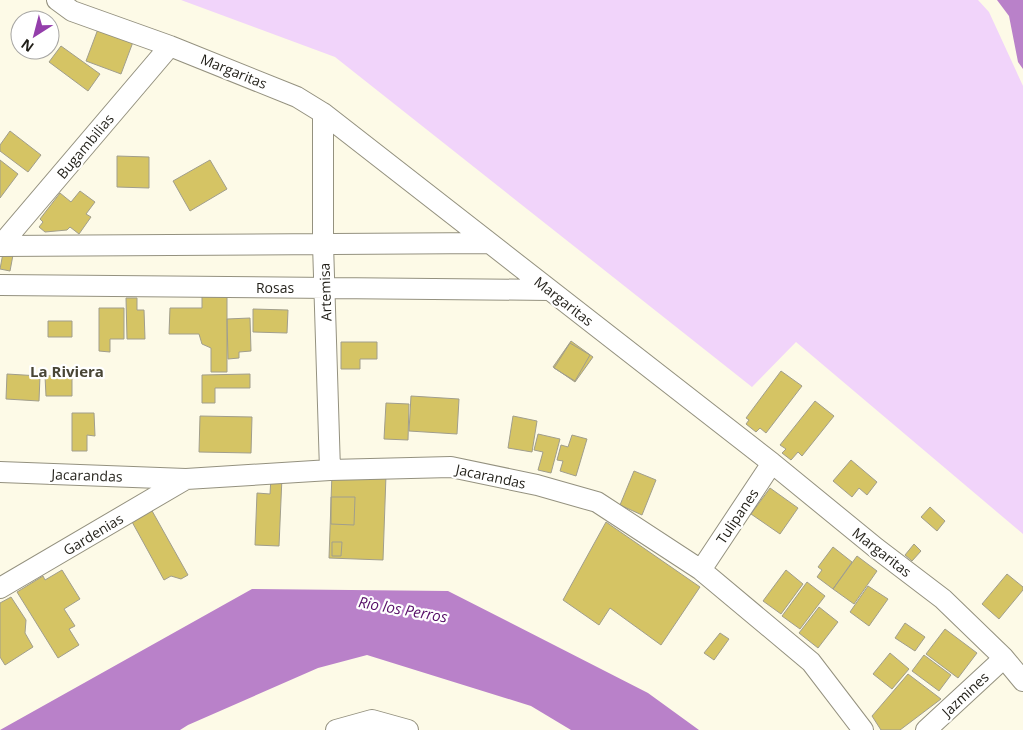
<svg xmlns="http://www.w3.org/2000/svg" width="1023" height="730" viewBox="0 0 1023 730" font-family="'Open Sans',sans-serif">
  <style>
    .green { fill: #f1d4fa }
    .water { fill: #b981c9 }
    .building { fill: #d5c464; stroke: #a19e8c }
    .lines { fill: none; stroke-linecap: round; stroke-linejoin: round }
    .street-casing { stroke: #94917f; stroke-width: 22 }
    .street { stroke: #fff; stroke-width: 20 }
    .labels { text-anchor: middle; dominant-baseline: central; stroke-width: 4.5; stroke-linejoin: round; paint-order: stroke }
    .street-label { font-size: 14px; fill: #211f18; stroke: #fff }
    .neighbourhood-label { font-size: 15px; font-weight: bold; fill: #484535; stroke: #fff }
    .water-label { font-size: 15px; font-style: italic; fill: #570f68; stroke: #fff }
  </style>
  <rect width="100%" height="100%" fill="#fdfae7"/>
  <path class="green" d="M 181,0 L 978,0 L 989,12 L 1023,86 L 1023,534 L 796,342 L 752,387 L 335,57 Z"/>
  <path class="water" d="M 997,0 L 1023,0 L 1023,69 L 1018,62 L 1009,16 Z
    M 252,589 L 448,591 L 648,693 L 699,730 L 571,730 L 531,706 L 367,655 L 318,668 L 188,725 L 180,730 L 0,730 Z"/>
  <path class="building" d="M 98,29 L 133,42 L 121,74 L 86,61 Z
    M 61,46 L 100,74 L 88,91 L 49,62 Z
    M 10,131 L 41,155 L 28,172 L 0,151 L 0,145 Z
    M 117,156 L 149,157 L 149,188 L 117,187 Z
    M 0,160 L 18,174 L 0,198 Z
    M 210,160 L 227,189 L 190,211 L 173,181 Z
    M 80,191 L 95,202 L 86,214 L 91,217 L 79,234 L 70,227 L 67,230 L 45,232 L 39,227 L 43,222 L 40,219 L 60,193 L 71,202 Z
    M 3,253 L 13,255 L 10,271 L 0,269 Z
    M 202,296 L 227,296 L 227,372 L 211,372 L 211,348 L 202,344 L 199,334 L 169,334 L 170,308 L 202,308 Z
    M 126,298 L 137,298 L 137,310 L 144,310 L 145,339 L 127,339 Z
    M 99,308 L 124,308 L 124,339 L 110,339 L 110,352 L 99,351 Z
    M 253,309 L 288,310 L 287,333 L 253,332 Z
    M 250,318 L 251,351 L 239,352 L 239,358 L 228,359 L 227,319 Z
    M 48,321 L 72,321 L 72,337 L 48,337 Z
    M 571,341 L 593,357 L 575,382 L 553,367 Z
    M 341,342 L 377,342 L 377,359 L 360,359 L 360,369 L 341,369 Z
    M 570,343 L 590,355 L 575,381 L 554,368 Z
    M 781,371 L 802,386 L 766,433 L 760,428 L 756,432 L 746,424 L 749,420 L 746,418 Z
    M 7,374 L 40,376 L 39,401 L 6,399 Z
    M 250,374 L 250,388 L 215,388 L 215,403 L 202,403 L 202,375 Z
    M 72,375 L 72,396 L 46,396 L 45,376 Z
    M 411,396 L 459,399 L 457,434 L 409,431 Z
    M 815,401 L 834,416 L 802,456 L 798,452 L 791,460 L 782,453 L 786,449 L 780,445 Z
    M 386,403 L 409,404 L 408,440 L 384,439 Z
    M 72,413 L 94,413 L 95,436 L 87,435 L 87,451 L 72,451 Z
    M 200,416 L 252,417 L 251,453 L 199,452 Z
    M 513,416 L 537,421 L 532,452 L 508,448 Z
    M 538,434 L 560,439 L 551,473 L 538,470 L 543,452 L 534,450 Z
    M 572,435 L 587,439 L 576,476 L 560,471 L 563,461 L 557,460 L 561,445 L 568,447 Z
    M 851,460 L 877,482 L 867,495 L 859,488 L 852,497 L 833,481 Z
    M 634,471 L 656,480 L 642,515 L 620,505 Z
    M 332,473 L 386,475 L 383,560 L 329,558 Z
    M 271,477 L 282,477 L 279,546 L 255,545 L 257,493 L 270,494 Z
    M 770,488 L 798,508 L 780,534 L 751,514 Z
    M 331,497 L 355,497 L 354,525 L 331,524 Z
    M 930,507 L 945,521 L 937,531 L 921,517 Z
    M 151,509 L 188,575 L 181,579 L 171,576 L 164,580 L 131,520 Z
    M 606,522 L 700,587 L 661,645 L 610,608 L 599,625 L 563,600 Z
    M 332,542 L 342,542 L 341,556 L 332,556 Z
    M 914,544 L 921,551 L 912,561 L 905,555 Z
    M 833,547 L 852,562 L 833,589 L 817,577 L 822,570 L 818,567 Z
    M 857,556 L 877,571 L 854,604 L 833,589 Z
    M 62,570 L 80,599 L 64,609 L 75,626 L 69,629 L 79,645 L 58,658 L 17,592 L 43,576 L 45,580 Z
    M 786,570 L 803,584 L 781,614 L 763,601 Z
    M 1007,574 L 1023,587 L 1023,590 L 999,619 L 982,604 Z
    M 807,582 L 825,596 L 800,629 L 782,616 Z
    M 868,586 L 888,599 L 869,626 L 850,612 Z
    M 11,597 L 26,620 L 25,633 L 33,647 L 5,665 L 0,657 L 0,603 Z
    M 819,607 L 838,622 L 818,648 L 799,633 Z
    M 905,623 L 925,637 L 915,651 L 895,638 Z
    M 945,629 L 977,653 L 958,678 L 926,654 Z
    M 720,633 L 729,639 L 714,660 L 704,653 Z
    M 890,653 L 909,669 L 892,689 L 873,674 Z
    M 924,655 L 951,675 L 939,691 L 912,671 Z
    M 908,674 L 941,699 L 900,730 L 881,730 L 872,716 Z"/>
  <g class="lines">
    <g class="street-casing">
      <path id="street" d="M 57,0 L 72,11 L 170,46 L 297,97 L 323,113 L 772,463 L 876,548 L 943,599 L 1004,658 L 1023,681
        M 323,113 L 323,244 L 330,470
        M 0,246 L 489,243
        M 0,246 L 170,46
        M 0,285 L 550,290
        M 0,472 L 186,479 L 330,470 L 451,467 L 537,485 L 597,502 L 701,570 L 811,662 L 863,730
        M 701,570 L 772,463
        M 0,588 L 186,479
        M 336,730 L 372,720 L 408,730
        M 926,730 L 1004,658"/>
    </g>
    <use href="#street" class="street"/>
  </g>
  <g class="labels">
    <g class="street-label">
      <text transform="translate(234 71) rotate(22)">Margaritas</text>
      <text transform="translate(85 146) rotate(-50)">Bugambilias</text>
      <text x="275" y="287">Rosas</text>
      <text transform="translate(325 292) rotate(-92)">Artemisa</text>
      <text transform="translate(564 301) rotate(38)">Margaritas</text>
      <text transform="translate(87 475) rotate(2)">Jacarandas</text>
      <text transform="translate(491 476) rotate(12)">Jacarandas</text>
      <text transform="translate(737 516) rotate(-56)">Tulipanes</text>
      <text transform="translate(93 534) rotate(-31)">Gardenias</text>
      <text transform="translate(882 552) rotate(38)">Margaritas</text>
      <text transform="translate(965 694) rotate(-43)">Jazmines</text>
    </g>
    <g class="neighbourhood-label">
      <text x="67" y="371">La Riviera</text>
    </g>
    <g class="water-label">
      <text transform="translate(403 609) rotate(10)">Rio los Perros</text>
    </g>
  </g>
  <g transform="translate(35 35) rotate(216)"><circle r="24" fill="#ffffff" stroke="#a6a5a3"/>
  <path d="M0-4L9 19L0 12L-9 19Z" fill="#943eab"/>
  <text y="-8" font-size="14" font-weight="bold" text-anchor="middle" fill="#211f18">N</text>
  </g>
</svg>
